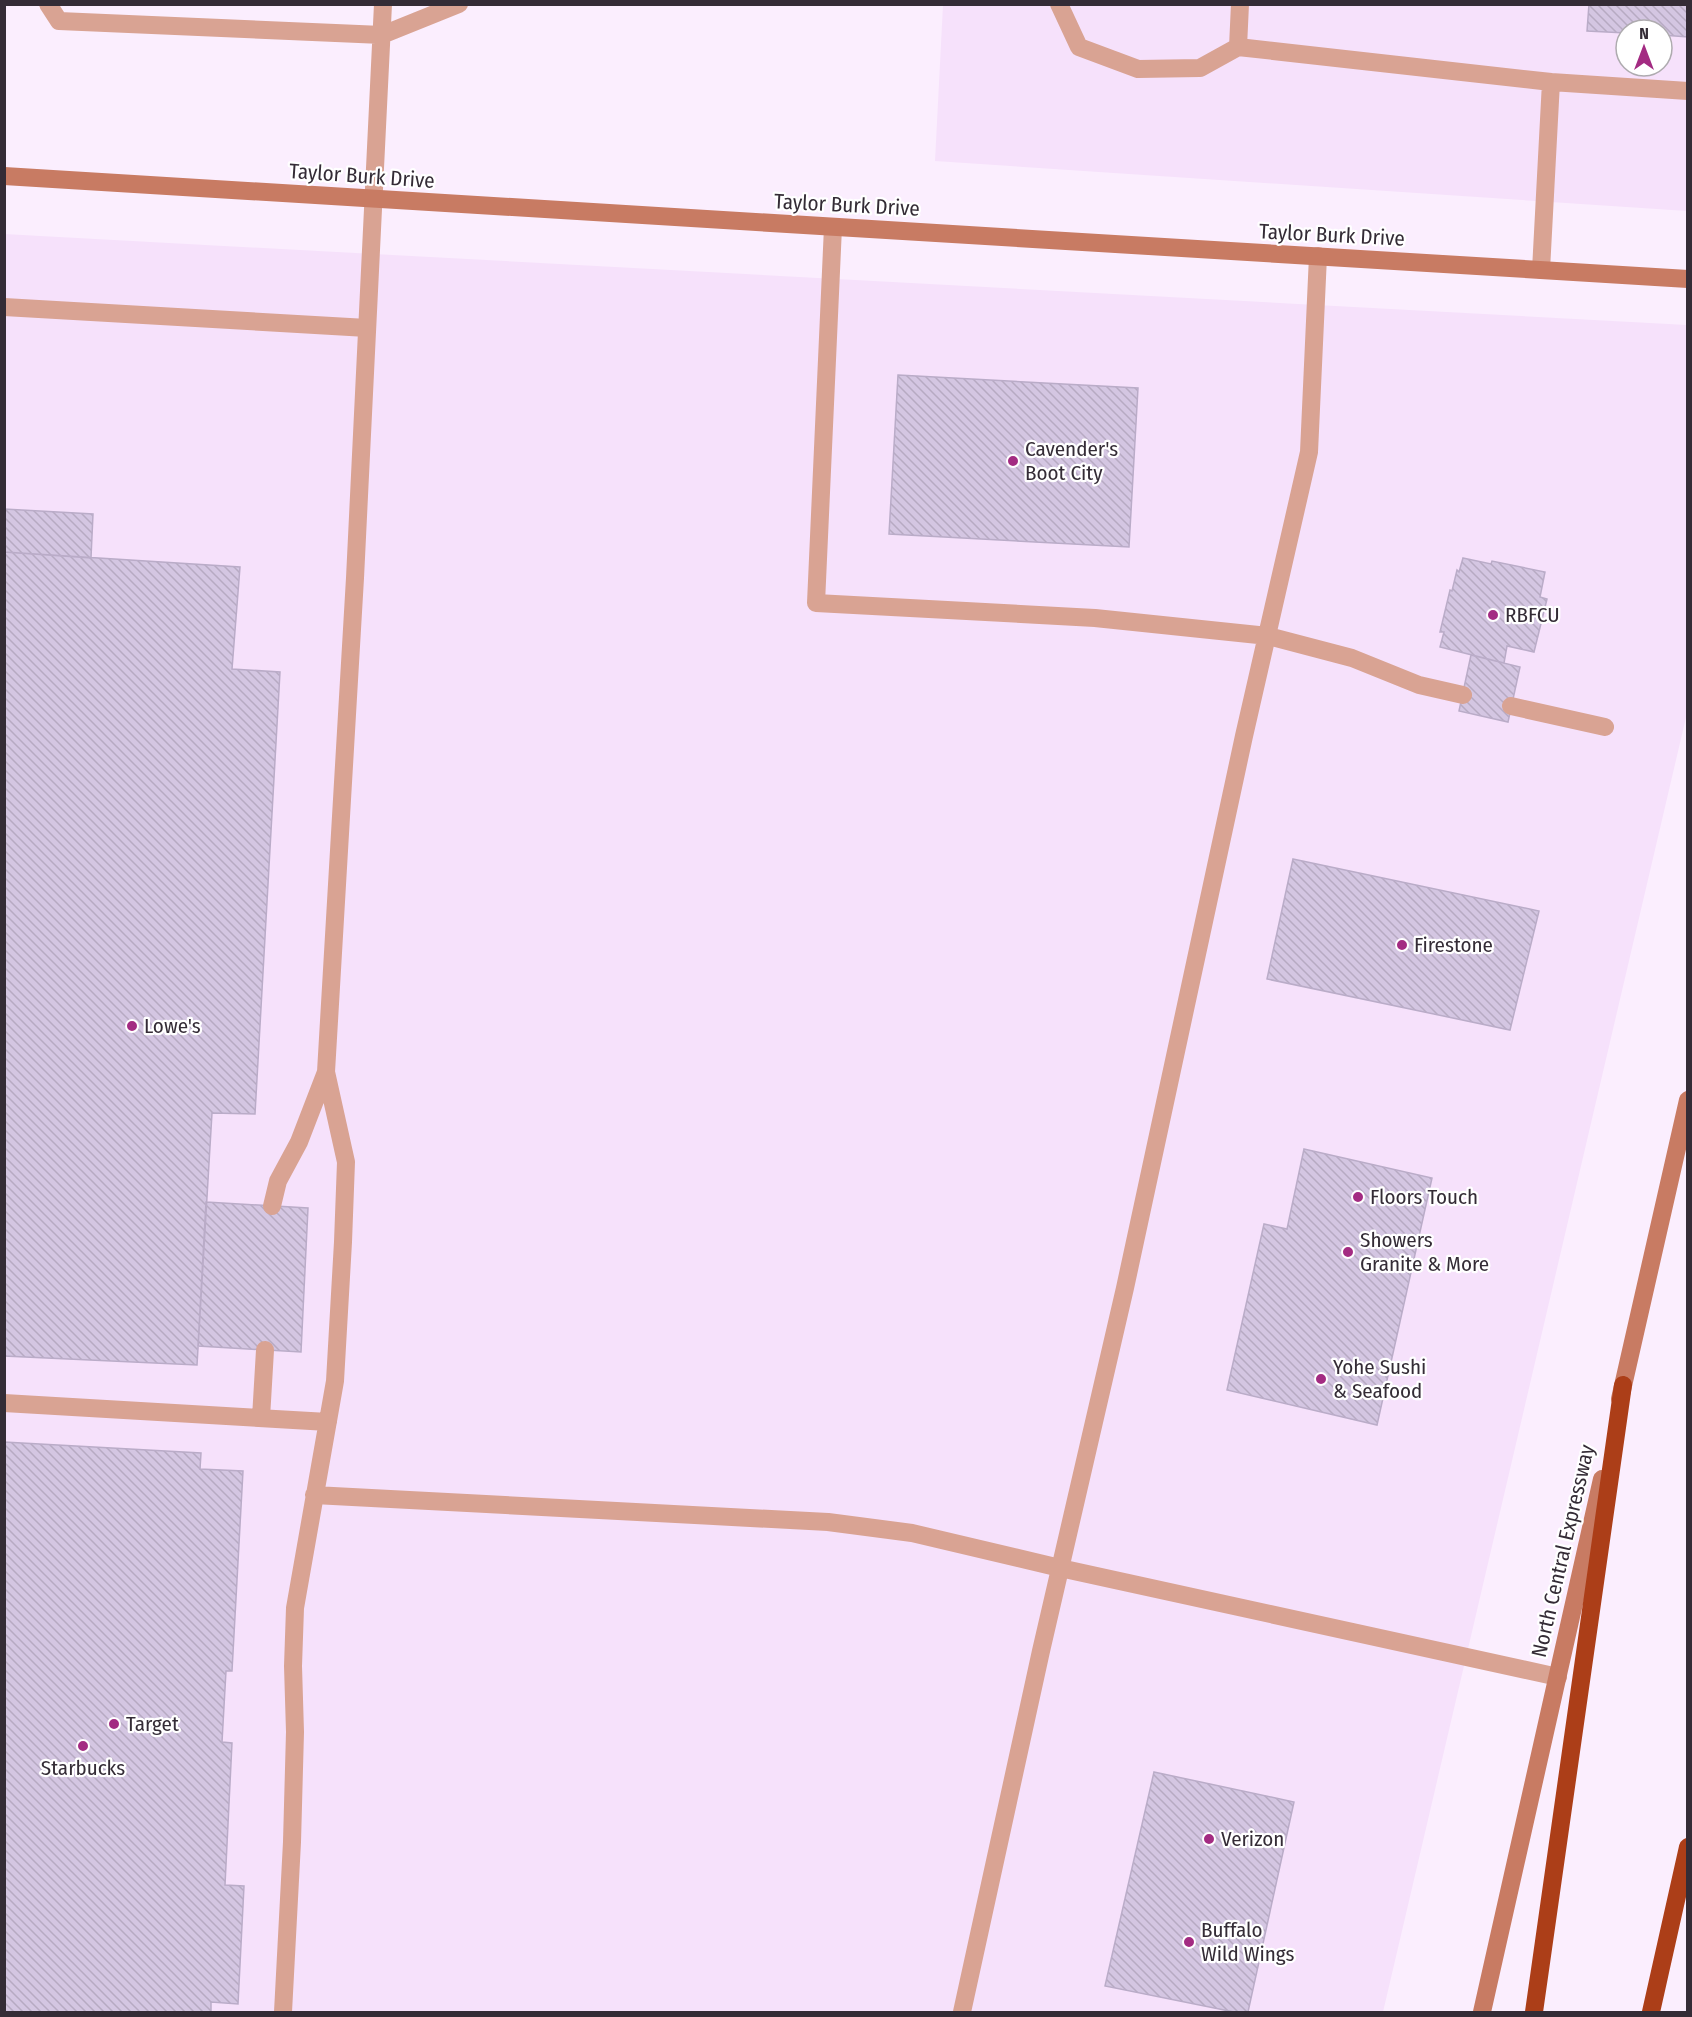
<svg xmlns="http://www.w3.org/2000/svg" width="1692" height="2017" viewBox="0 0 1692 2017" font-family="'Fira Sans Condensed',sans-serif">
  <style>
    .built { fill: #f6e1fb; fill-rule: evenodd }
    .building { fill: url(#building-back-hatch); stroke: #baacc8; stroke-width: 1.5 }
    .lines { fill: none; stroke-linecap: round; stroke-linejoin: round }
    .lane { stroke: #d9a393; stroke-width: 18 }
    .secondary { stroke: #c87b63; stroke-width: 18 }
    .highway { stroke: #ac3e18; stroke-width: 18 }
    .poi-dot { fill: #a32b82; stroke: #fff; stroke-width: 2 }
    .labels { text-anchor: middle; dominant-baseline: central; stroke-width: 4.5; stroke-linejoin: round; paint-order: stroke }
    .street-label { font-size: 21px; fill: #342c36; stroke: #fff }
    .poi-label { font-size: 21px; fill: #342c36; stroke: #fff; text-anchor: start }
  </style>
  <defs>
    <pattern id="building-back-hatch" width="6" height="6" patternUnits="userSpaceOnUse" patternTransform="scale(1.5)"><rect width="6" height="6" fill="#d4c6e2"/><path d="M-1 5l2 2M0 0l6 6M5-1l2 2" fill="none" stroke="#b7aac2"/></pattern>
  </defs>
  <rect width="100%" height="100%" fill="#fbeefe"/>
  <path class="built" d="M 943,5 L 1687,5 L 1687,211 L 935,161 ZM 1626,30 L 1662,30 L 1662,66 L 1626,66 Z
    M 4,234 L 1687,325 L 1687,713 L 1383,2012 L 5,2012 Z"/>
  <path class="building" d="M 1589,4 L 1688,4 L 1688,37 L 1662,35 L 1662,30 L 1626,30 L 1626,33 L 1587,31 Z
    M 898,375 L 1138,388 L 1129,547 L 889,534 Z
    M 4,509 L 93,514 L 91,558 L 4,552 Z
    M 4,552 L 240,567 L 232,669 L 280,672 L 255,1114 L 212,1113 L 197,1365 L 4,1356 Z
    M 1463,558 L 1491,564 L 1492,561 L 1545,572 L 1540,597 L 1547,599 L 1534,652 L 1507,646 L 1504,663 L 1440,647 L 1444,632 L 1440,632 L 1450,590 L 1452,591 L 1457,570 L 1459,572 Z
    M 1471,655 L 1520,667 L 1508,722 L 1459,711 Z
    M 1293,859 L 1539,911 L 1510,1030 L 1267,979 Z
    M 1304,1149 L 1432,1178 L 1377,1425 L 1227,1390 L 1264,1224 L 1287,1229 Z
    M 206,1202 L 308,1208 L 301,1352 L 198,1346 Z
    M 4,1442 L 201,1453 L 200,1469 L 243,1471 L 232,1671 L 226,1671 L 222,1742 L 232,1743 L 225,1885 L 244,1886 L 238,2004 L 211,2002 L 211,2012 L 4,2012 Z
    M 1154,1772 L 1294,1802 L 1248,2012 L 1234,2012 L 1105,1986 Z"/>
  <g class="lines">
    <path class="lane" d="M 48,4 L 59,21 L 382,35 L 459,4
      M 1059,4 L 1079,47 L 1138,69 L 1200,68 L 1238,47
      M 1240,4 L 1238,47 L 1551,82 L 1541,270
      M 1551,82 L 1688,91
      M 833,227 L 816,603 L 1095,618 L 1268,636 L 1352,658 L 1419,685 L 1463,695
      M 4,307 L 367,328
      M 1511,706 L 1605,727
      M 272,1206 L 278,1181 L 299,1142 L 326,1072
      M 4,1403 L 328,1422
      M 261,1418 L 265,1350
      M 314,1495 L 828,1522 L 912,1533 L 1060,1568 L 1558,1677
      M 283,2012 L 292,1842 L 295,1732 L 293,1666 L 295,1608 L 335,1381 L 343,1242 L 346,1162 L 326,1072 L 355,578 L 383,4
      M 962,2012 L 1041,1651 L 1125,1288 L 1244,736 L 1309,452 L 1318,256"/>
    <path class="secondary" d="M 4,176 L 1688,279
      M 1620,1399 L 1688,1100
      M 1482,2012 L 1602,1479"/>
    <path class="highway" d="M 1534,2012 L 1623,1385
      M 1651,2012 L 1688,1847"/>
  </g>
  <g class="poi-dot">
    <circle cx="1013" cy="461" r="6"/>
    <circle cx="1493" cy="615" r="6"/>
    <circle cx="1402" cy="945" r="6"/>
    <circle cx="132" cy="1026" r="6"/>
    <circle cx="1358" cy="1197" r="6"/>
    <circle cx="1348" cy="1252" r="6"/>
    <circle cx="1321" cy="1379" r="6"/>
    <circle cx="114" cy="1724" r="6"/>
    <circle cx="83" cy="1746" r="6"/>
    <circle cx="1209" cy="1839" r="6"/>
    <circle cx="1189" cy="1942" r="6"/>
  </g>
  <g class="labels">
    <g class="street-label">
      <text transform="translate(362 176) rotate(4)">Taylor Burk Drive</text>
      <text transform="translate(847 205) rotate(3)">Taylor Burk Drive</text>
      <text transform="translate(1332 235) rotate(3)">Taylor Burk Drive</text>
      <text transform="translate(1563 1551) rotate(-77)">North Central Expressway</text>
    </g>
    <g class="poi-label">
      <text x="1025" y="449">Cavender's<tspan x="1025" dy="24">Boot City</tspan></text>
      <text x="1505" y="615">RBFCU</text>
      <text x="1414" y="945">Firestone</text>
      <text x="144" y="1026">Lowe's</text>
      <text x="1370" y="1197">Floors Touch</text>
      <text x="1360" y="1240">Showers<tspan x="1360" dy="24">Granite &amp; More</tspan></text>
      <text x="1333" y="1367">Yohe Sushi<tspan x="1333" dy="24">&amp; Seafood</tspan></text>
      <text x="126" y="1724">Target</text>
      <text x="83" y="1768" text-anchor="middle">Starbucks</text>
      <text x="1221" y="1839">Verizon</text>
      <text x="1201" y="1930">Buffalo<tspan x="1201" dy="24">Wild Wings</tspan></text>
    </g>
  </g>
  <rect width="1692" height="2017" fill="none" stroke="#342c36" stroke-width="12"/>
  <g transform="translate(1644 48)"><circle r="28" fill="#ffffff" stroke="#aeabaf" stroke-width="1.5"/>
  <path d="M0-4.5L10 22L0 15L-10 22Z" fill="#a32b82"/>
  <text y="-9" font-size="16" font-weight="bold" text-anchor="middle" fill="#342c36">N</text>
  </g>
</svg>
